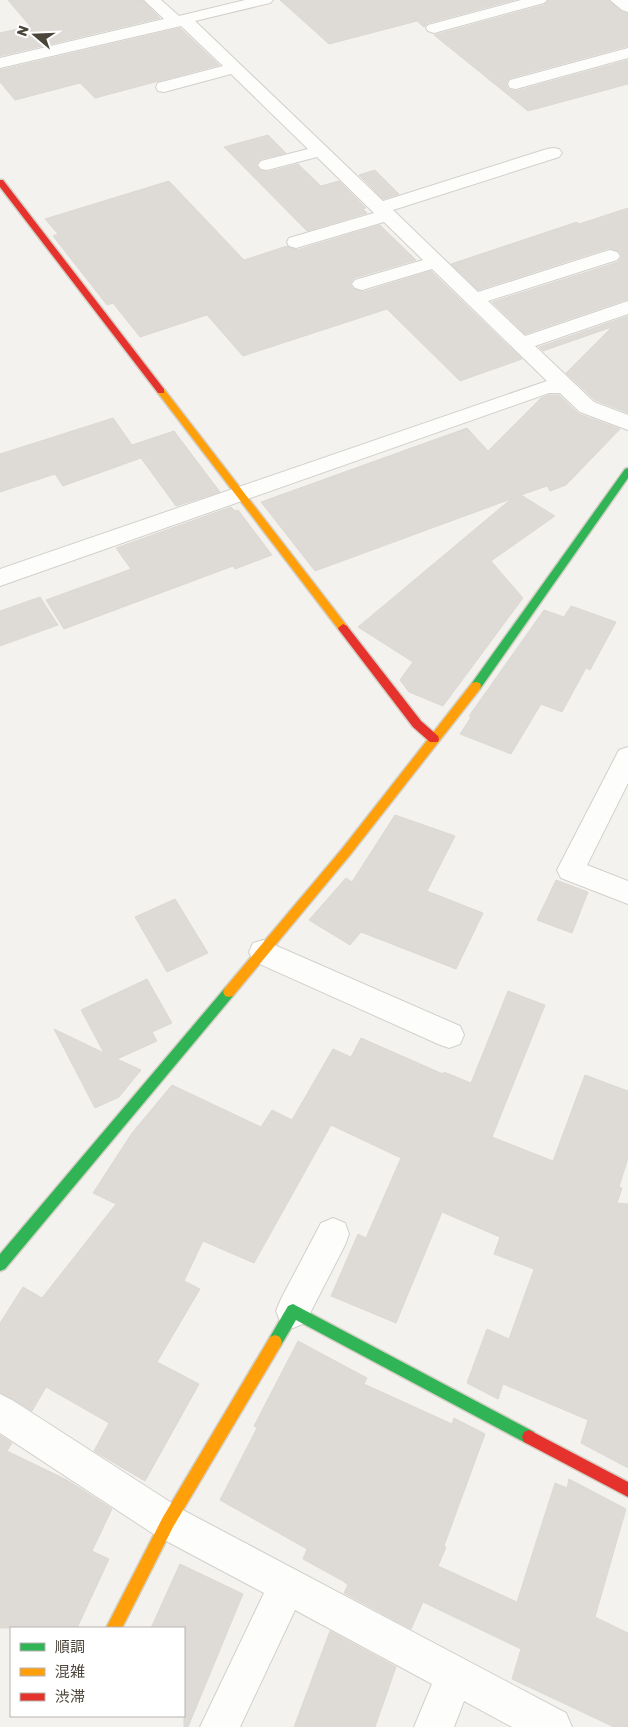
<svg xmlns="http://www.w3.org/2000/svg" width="628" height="1727" viewBox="0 0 628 1727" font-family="Rubik,'Noto Sans JP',sans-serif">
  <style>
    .building { fill: #dedbd6; stroke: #dcd9d4 }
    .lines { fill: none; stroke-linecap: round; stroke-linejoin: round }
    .street-casing { stroke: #d2d0cb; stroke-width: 2 }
    .fast-casing { stroke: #d3cfc5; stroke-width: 3 }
    .slow-casing { stroke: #d3cfc5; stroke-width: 3 }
    .jam-casing { stroke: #d3cfc5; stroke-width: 3 }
    .street { fill: #fdfdfc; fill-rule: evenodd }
    .fast { fill: #30b455; fill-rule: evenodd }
    .slow { fill: #ff9f0a; fill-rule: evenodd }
    .jam { fill: #e5322d; fill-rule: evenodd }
  </style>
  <rect width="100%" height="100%" fill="#f4f2ee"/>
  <path class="building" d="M 8,0 L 142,0 L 160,18 L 0,56 L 0,33 L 30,26 Z
    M 280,0 L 514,0 L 428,23 L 424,27 L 417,21 L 329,44 Z
    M 549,0 L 608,0 L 621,11 L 628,14 L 628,46 L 510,78 L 506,83 L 508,89 L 516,91 L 628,60 L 628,84 L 528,111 L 434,35 L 544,5 Z
    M 180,28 L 219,65 L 95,98 L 80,83 L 15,100 L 0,82 L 0,70 Z
    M 268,135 L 286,153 L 261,159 L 256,165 L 260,170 L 267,172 L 298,164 L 321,186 L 339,181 L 366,208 L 363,209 L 367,213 L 307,231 L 224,147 Z
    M 375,170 L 399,194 L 383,199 L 359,175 Z
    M 169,181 L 244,260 L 287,246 L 297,250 L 380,225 L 416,260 L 354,278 L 350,284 L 354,289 L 363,292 L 431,271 L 522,359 L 460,381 L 387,309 L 243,356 L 207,315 L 140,337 L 113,303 L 107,305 L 53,236 L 58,234 L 45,219 Z
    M 628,208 L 628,299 L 525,334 L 492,302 L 618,262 L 622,256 L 618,251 L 609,248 L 478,290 L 451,264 L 577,222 L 579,224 Z
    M 628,316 L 628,413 L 595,400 L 566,373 L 612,327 L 543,351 L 539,347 Z
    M 549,395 L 559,395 L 579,414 L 620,429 L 566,485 L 550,491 L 547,486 L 521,495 L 555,516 L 491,561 L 523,598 L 443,706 L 409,692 L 400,680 L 413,662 L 358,627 L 511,499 L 315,571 L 261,502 L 467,428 L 488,451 L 541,398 Z
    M 113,418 L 132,445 L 174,431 L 220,492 L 176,506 L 141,458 L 63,486 L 55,474 L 0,492 L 0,454 Z
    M 231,507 L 235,511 L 238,510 L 272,555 L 235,569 L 233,566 L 64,629 L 46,600 L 131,569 L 116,548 Z
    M 40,597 L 58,625 L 0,646 L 0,611 Z
    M 571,606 L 616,622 L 590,670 L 586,668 L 562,712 L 541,704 L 511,754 L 460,734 L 471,717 L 469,716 L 544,610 L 564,617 Z
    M 395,815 L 455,836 L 427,891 L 483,913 L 456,969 L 361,932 L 350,945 L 309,920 L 346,878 L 352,882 Z
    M 556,880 L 588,892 L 572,933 L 537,920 Z
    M 175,899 L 208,953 L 167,972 L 135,917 Z
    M 147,979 L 172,1023 L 152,1032 L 157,1041 L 117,1059 L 141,1070 L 119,1097 L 95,1108 L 54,1029 L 104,1053 L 81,1010 Z
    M 508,991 L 545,1005 L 492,1137 L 553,1161 L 585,1075 L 628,1091 L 628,1158 L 619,1187 L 622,1188 L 617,1203 L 628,1204 L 628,1468 L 581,1443 L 588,1420 L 503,1384 L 498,1399 L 467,1383 L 487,1329 L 509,1339 L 534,1269 L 494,1254 L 500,1237 L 442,1212 L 396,1323 L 331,1296 L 358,1234 L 366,1238 L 401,1158 L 331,1125 L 254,1263 L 203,1241 L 184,1281 L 200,1289 L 157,1362 L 199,1384 L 145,1481 L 94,1451 L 109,1423 L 46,1387 L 32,1411 L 0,1392 L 0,1323 L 23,1287 L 42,1298 L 116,1204 L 93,1193 L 132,1133 L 172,1085 L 261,1127 L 272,1110 L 292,1120 L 333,1049 L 351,1057 L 361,1038 L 443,1074 L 444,1072 L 471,1083 Z
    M 298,1341 L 367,1378 L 364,1384 L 452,1424 L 454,1418 L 485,1434 L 444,1546 L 446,1547 L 438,1566 L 517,1602 L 555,1483 L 567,1488 L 569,1479 L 626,1509 L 595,1617 L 628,1633 L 628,1727 L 614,1727 L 512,1679 L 521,1649 L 423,1602 L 411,1629 L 344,1593 L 348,1585 L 343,1581 L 303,1559 L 307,1549 L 220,1500 L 257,1428 L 254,1426 Z
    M 0,1435 L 12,1443 L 7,1451 L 67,1480 L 112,1509 L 92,1551 L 109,1559 L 77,1628 L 0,1628 Z
    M 180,1564 L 243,1594 L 188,1727 L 184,1727 L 184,1628 L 151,1628 Z
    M 330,1631 L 396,1667 L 375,1727 L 294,1727 Z"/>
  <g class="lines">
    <g class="street-casing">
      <path id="street" d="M 144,0 L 161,0 L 179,16 L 245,0 L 273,0 L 270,3 L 195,21 L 383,201 L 547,149 L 553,148 L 559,149 L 562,153 L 559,157 L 393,210 L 478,292 L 603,252 L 610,250 L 617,252 L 620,256 L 617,260 L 488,301 L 525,336 L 628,301 L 628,314 L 535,346 L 594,402 L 628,415 L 628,430 L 580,412 L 560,393 L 549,393 L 0,586 L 0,569 L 547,381 L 432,269 L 362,290 L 355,288 L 352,284 L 355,280 L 423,260 L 384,222 L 303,246 L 296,248 L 289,246 L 287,242 L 289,238 L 374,213 L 317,157 L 267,170 L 261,169 L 258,165 L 261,161 L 308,149 L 231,74 L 164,92 L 158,91 L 156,87 L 158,83 L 223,66 L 181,26 L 0,68 L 0,58 L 164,19 Z
        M 521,0 L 547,0 L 544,3 L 434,33 L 428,31 L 426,28 L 428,25 Z
        M 610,0 L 628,0 L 628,12 L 622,10 Z
        M 628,48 L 628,58 L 516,89 L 510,88 L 508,84 L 510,80 Z
        M 628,747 L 628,783 L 587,865 L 628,881 L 628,904 L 561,878 L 557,870 L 619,750 Z
        M 263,940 L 460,1026 L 464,1035 L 460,1044 L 449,1048 L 438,1044 L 253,961 L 249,952 L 253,943 Z
        M 333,1218 L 345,1223 L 349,1234 L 345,1245 L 305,1323 L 293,1328 L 281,1323 L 276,1311 L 281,1299 L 321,1223 Z
        M 0,1394 L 12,1400 L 181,1509 L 566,1713 L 572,1727 L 512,1727 L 464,1701 L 454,1727 L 414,1727 L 432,1684 L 295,1610 L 240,1727 L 200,1727 L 264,1593 L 155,1535 L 0,1433 Z"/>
    </g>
    <g class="fast-casing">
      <path id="fast" d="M 628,468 L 628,478 L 480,689 L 472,689 L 471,686 L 472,683 L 625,469 Z
        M 229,987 L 233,988 L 235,992 L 233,996 L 5,1269 L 0,1271 L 0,1254 L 225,988 Z
        M 293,1304 L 534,1432 L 536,1437 L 534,1442 L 529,1444 L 524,1442 L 296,1320 L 280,1347 L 275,1349 L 270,1347 L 268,1342 L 270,1337 L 288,1306 Z"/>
    </g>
    <g class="slow-casing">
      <path id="slow" d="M 161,388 L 164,389 L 347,626 L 348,628 L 347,630 L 339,630 L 158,393 L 157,391 Z
        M 476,682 L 480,683 L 481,686 L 480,689 L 350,855 L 233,996 L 229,997 L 225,996 L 223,992 L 225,988 L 342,849 L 472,683 Z
        M 275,1335 L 280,1337 L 282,1342 L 280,1347 L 173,1527 L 122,1628 L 106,1628 L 163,1517 L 270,1337 Z"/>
    </g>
    <g class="jam-casing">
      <path id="jam" d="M 0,180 L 3,180 L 164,389 L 164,393 L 158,393 L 0,187 Z
        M 343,624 L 347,626 L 421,721 L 438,736 L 439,739 L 438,742 L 430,742 L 413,727 L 339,630 L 338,628 Z
        M 529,1430 L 628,1482 L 628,1497 L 524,1442 L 522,1437 L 524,1432 Z"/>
    </g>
    <use href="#street" class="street"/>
    <use href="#fast" class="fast"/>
    <use href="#slow" class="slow"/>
    <use href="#jam" class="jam"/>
  </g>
  <rect x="10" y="1627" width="175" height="90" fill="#ffffff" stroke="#b7b4b0"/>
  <rect x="20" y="1643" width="25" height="8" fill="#30b455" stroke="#b7b4b0"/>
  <text x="55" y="1652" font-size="15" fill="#4b4439">順調</text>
  <rect x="20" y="1668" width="25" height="8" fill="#ff9f0a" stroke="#b7b4b0"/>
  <text x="55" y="1677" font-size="15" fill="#4b4439">混雑</text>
  <rect x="20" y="1693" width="25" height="8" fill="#e5322d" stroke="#b7b4b0"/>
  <text x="55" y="1702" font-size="15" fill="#4b4439">渋滞</text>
  <g transform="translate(35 35) rotate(289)" stroke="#ffffff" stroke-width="4" paint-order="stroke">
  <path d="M0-4L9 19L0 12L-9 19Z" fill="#4b4439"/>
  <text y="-8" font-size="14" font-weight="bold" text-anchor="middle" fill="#4b4439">N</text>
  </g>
</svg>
